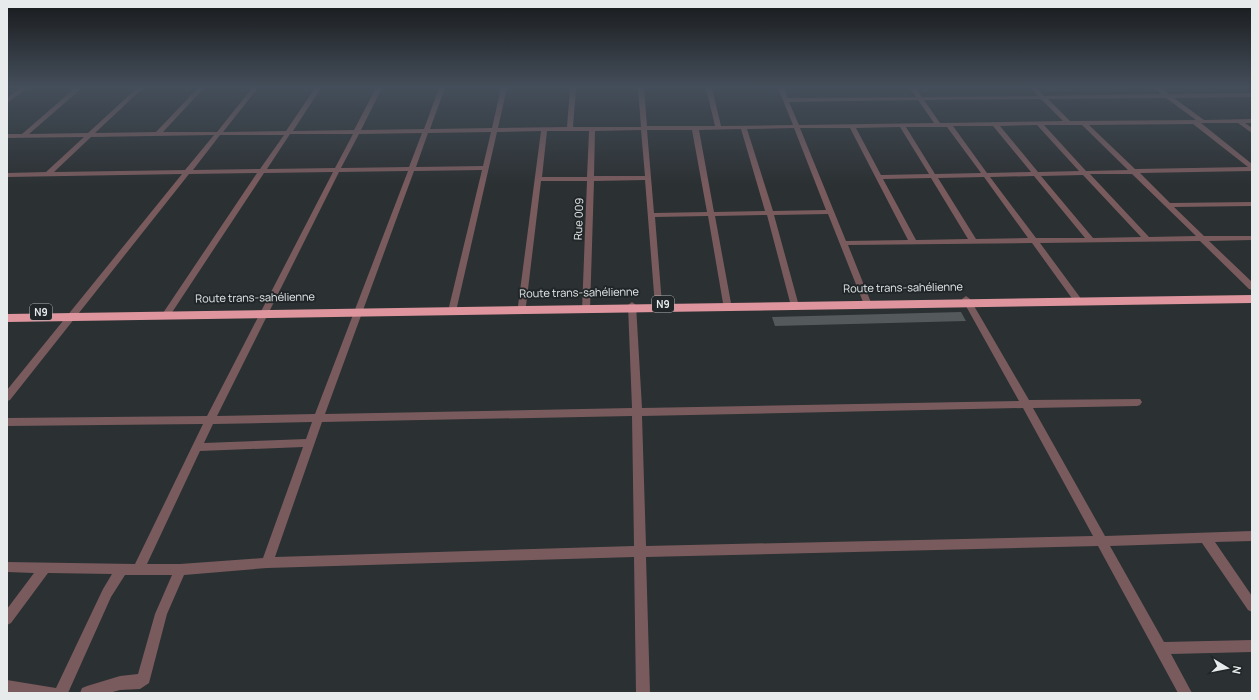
<svg xmlns="http://www.w3.org/2000/svg" width="1259" height="700" viewBox="0 0 1259 700" font-family="Manrope,sans-serif">
  <style>
    .building { fill: #545a5c }
    .lines { fill: none; stroke-linecap: round; stroke-linejoin: round }
    .minor { fill: #795b5e; fill-rule: evenodd }
    .highway { fill: #df959e; fill-rule: evenodd }
    .labels { text-anchor: middle; dominant-baseline: central; stroke-width: 4; stroke-linejoin: round; paint-order: stroke }
    .shield { fill: #212628; stroke: #acb0b1; stroke-width: 1 }
    .shield-label { font-size: 10px; font-weight: bold; fill: #e7ebec }
    .street-label { font-size: 11px; fill: #e7ebec; stroke: #212628 }
  </style>
  <rect width="100%" height="100%" fill="#2b3032"/>
  <path class="building" d="M 961,312 L 966,321 L 775,326 L 772,317 Z"/>
  <g class="lines">
    <path class="minor" d="M 20,88 L 27,88 L 7,103 L 7,98 Z
      M 75,88 L 82,88 L 29,134 L 88,133 L 137,88 L 143,88 L 95,133 L 156,132 L 198,88 L 204,88 L 163,132 L 217,132 L 252,88 L 258,88 L 223,132 L 286,131 L 315,88 L 321,88 L 293,131 L 354,130 L 376,88 L 382,88 L 361,130 L 424,129 L 439,88 L 445,88 L 430,129 L 492,128 L 501,88 L 507,88 L 498,128 L 567,127 L 570,88 L 576,88 L 573,127 L 641,127 L 638,88 L 644,88 L 647,126 L 715,126 L 706,88 L 712,88 L 721,126 L 793,125 L 778,88 L 784,88 L 788,98 L 916,97 L 910,88 L 916,88 L 922,97 L 1038,96 L 1031,88 L 1037,88 L 1044,96 L 1162,94 L 1154,88 L 1161,88 L 1169,94 L 1252,93 L 1252,97 L 1174,98 L 1204,120 L 1252,119 L 1252,123 L 1245,123 L 1252,128 L 1252,133 L 1238,123 L 1201,123 L 1252,164 L 1252,171 L 1140,173 L 1170,203 L 1252,202 L 1252,206 L 1174,207 L 1204,236 L 1252,236 L 1252,240 L 1209,241 L 1252,282 L 1252,290 L 1249,289 L 1200,241 L 1040,243 L 1082,300 L 1083,302 L 1079,305 L 1076,304 L 1032,243 L 848,245 L 872,305 L 871,307 L 865,307 L 828,214 L 774,215 L 799,306 L 795,309 L 791,306 L 767,215 L 715,216 L 731,303 L 727,306 L 723,303 L 708,216 L 655,217 L 662,304 L 658,307 L 655,306 L 645,180 L 594,181 L 590,310 L 586,313 L 582,310 L 587,181 L 541,181 L 526,306 L 525,308 L 519,308 L 518,306 L 541,131 L 497,132 L 457,307 L 453,310 L 449,307 L 482,170 L 414,171 L 325,414 L 632,408 L 628,305 L 632,302 L 636,305 L 642,408 L 1019,401 L 962,299 L 966,296 L 970,299 L 1029,400 L 1140,399 L 1142,402 L 1140,405 L 1137,406 L 1033,408 L 1105,536 L 1252,531 L 1252,541 L 1215,542 L 1252,596 L 1252,612 L 1248,610 L 1202,543 L 1110,546 L 1164,642 L 1252,640 L 1252,652 L 1171,654 L 1192,693 L 1178,693 L 1098,546 L 646,557 L 650,693 L 636,693 L 634,557 L 267,568 L 184,575 L 167,614 L 149,683 L 140,689 L 120,690 L 109,693 L 80,693 L 82,688 L 87,686 L 120,676 L 138,674 L 155,614 L 172,575 L 125,575 L 111,597 L 68,693 L 7,693 L 7,680 L 56,688 L 103,589 L 112,574 L 48,573 L 11,623 L 7,625 L 7,609 L 34,573 L 7,572 L 7,562 L 135,564 L 203,424 L 7,426 L 7,418 L 207,416 L 333,172 L 264,173 L 169,317 L 166,318 L 162,315 L 163,313 L 257,173 L 189,174 L 10,400 L 7,401 L 7,390 L 182,174 L 7,177 L 7,173 L 46,172 L 84,137 L 7,138 L 7,134 L 22,134 ZM 1166,98 L 1196,120 L 1070,121 L 1048,99 ZM 1041,99 L 1063,121 L 940,123 L 924,100 ZM 918,100 L 934,123 L 799,125 L 789,102 ZM 1193,124 L 1248,167 L 1135,169 L 1089,125 ZM 1037,125 L 1079,171 L 1038,172 L 1000,126 ZM 1044,125 L 1082,125 L 1128,170 L 1086,171 ZM 953,126 L 993,126 L 1031,172 L 987,173 ZM 900,127 L 929,174 L 881,175 L 856,128 ZM 906,127 L 947,127 L 981,173 L 935,174 ZM 794,128 L 826,210 L 773,211 L 747,129 ZM 800,128 L 850,128 L 908,240 L 846,241 ZM 741,129 L 765,211 L 714,212 L 699,130 ZM 641,130 L 645,176 L 594,176 L 595,131 ZM 647,130 L 692,130 L 707,212 L 654,213 ZM 547,131 L 589,131 L 587,177 L 542,177 ZM 491,132 L 483,166 L 416,167 L 428,133 ZM 422,133 L 409,167 L 341,168 L 359,134 ZM 290,134 L 353,134 L 335,168 L 267,169 ZM 214,135 L 185,170 L 54,172 L 91,137 ZM 220,135 L 284,135 L 260,169 L 193,170 ZM 408,171 L 315,414 L 217,416 L 339,172 ZM 1090,174 L 1132,174 L 1196,236 L 1149,237 ZM 1083,175 L 1141,237 L 1093,238 L 1041,176 ZM 1034,176 L 1085,238 L 1036,238 L 990,177 ZM 984,177 L 1028,238 L 976,239 L 938,178 ZM 931,178 L 968,239 L 916,240 L 883,179 ZM 1023,408 L 1093,536 L 646,546 L 642,416 ZM 632,416 L 634,546 L 275,557 L 322,422 ZM 312,422 L 306,439 L 204,443 L 213,424 ZM 303,447 L 263,558 L 180,564 L 147,564 L 200,451 Z"/>
    <path class="highway" d="M 1252,295 L 1252,303 L 7,322 L 7,314 Z"/>
  </g>
  <linearGradient id="sky" x2="0" y2="1"><stop stop-color="#181a1c"/><stop offset="0.47" stop-color="#444e5a"/><stop offset="1" stop-color="#444e5a" stop-opacity="0"/></linearGradient>
  <rect width="1259" height="186" fill="url(#sky)"/>
  <g class="labels">
    <g class="shield">
      <rect x="652" y="296" width="22" height="16" rx="3"/>
      <rect x="30" y="304" width="22" height="16" rx="3"/>
    </g>
    <g class="shield-label">
      <text x="663" y="304">N9</text>
      <text x="41" y="312">N9</text>
    </g>
    <g class="street-label">
      <text transform="translate(578 219) rotate(-88)">Rue 009</text>
      <text transform="translate(903 287) rotate(-1)">Route trans-sahélienne</text>
      <text transform="translate(579 292) rotate(-1)">Route trans-sahélienne</text>
      <text transform="translate(255 297) rotate(-1)">Route trans-sahélienne</text>
    </g>
  </g>
  <rect width="1259" height="700" fill="none" stroke="#e7ebec" stroke-width="16"/>
  <g transform="translate(1227 668) rotate(100)" stroke="#212628" stroke-width="3" paint-order="stroke">
  <path d="M0-3L7 15L0 10L-7 15Z" fill="#e7ebec"/>
  <text y="-6" font-size="11" font-weight="bold" text-anchor="middle" fill="#e7ebec">N</text>
  </g>
</svg>
